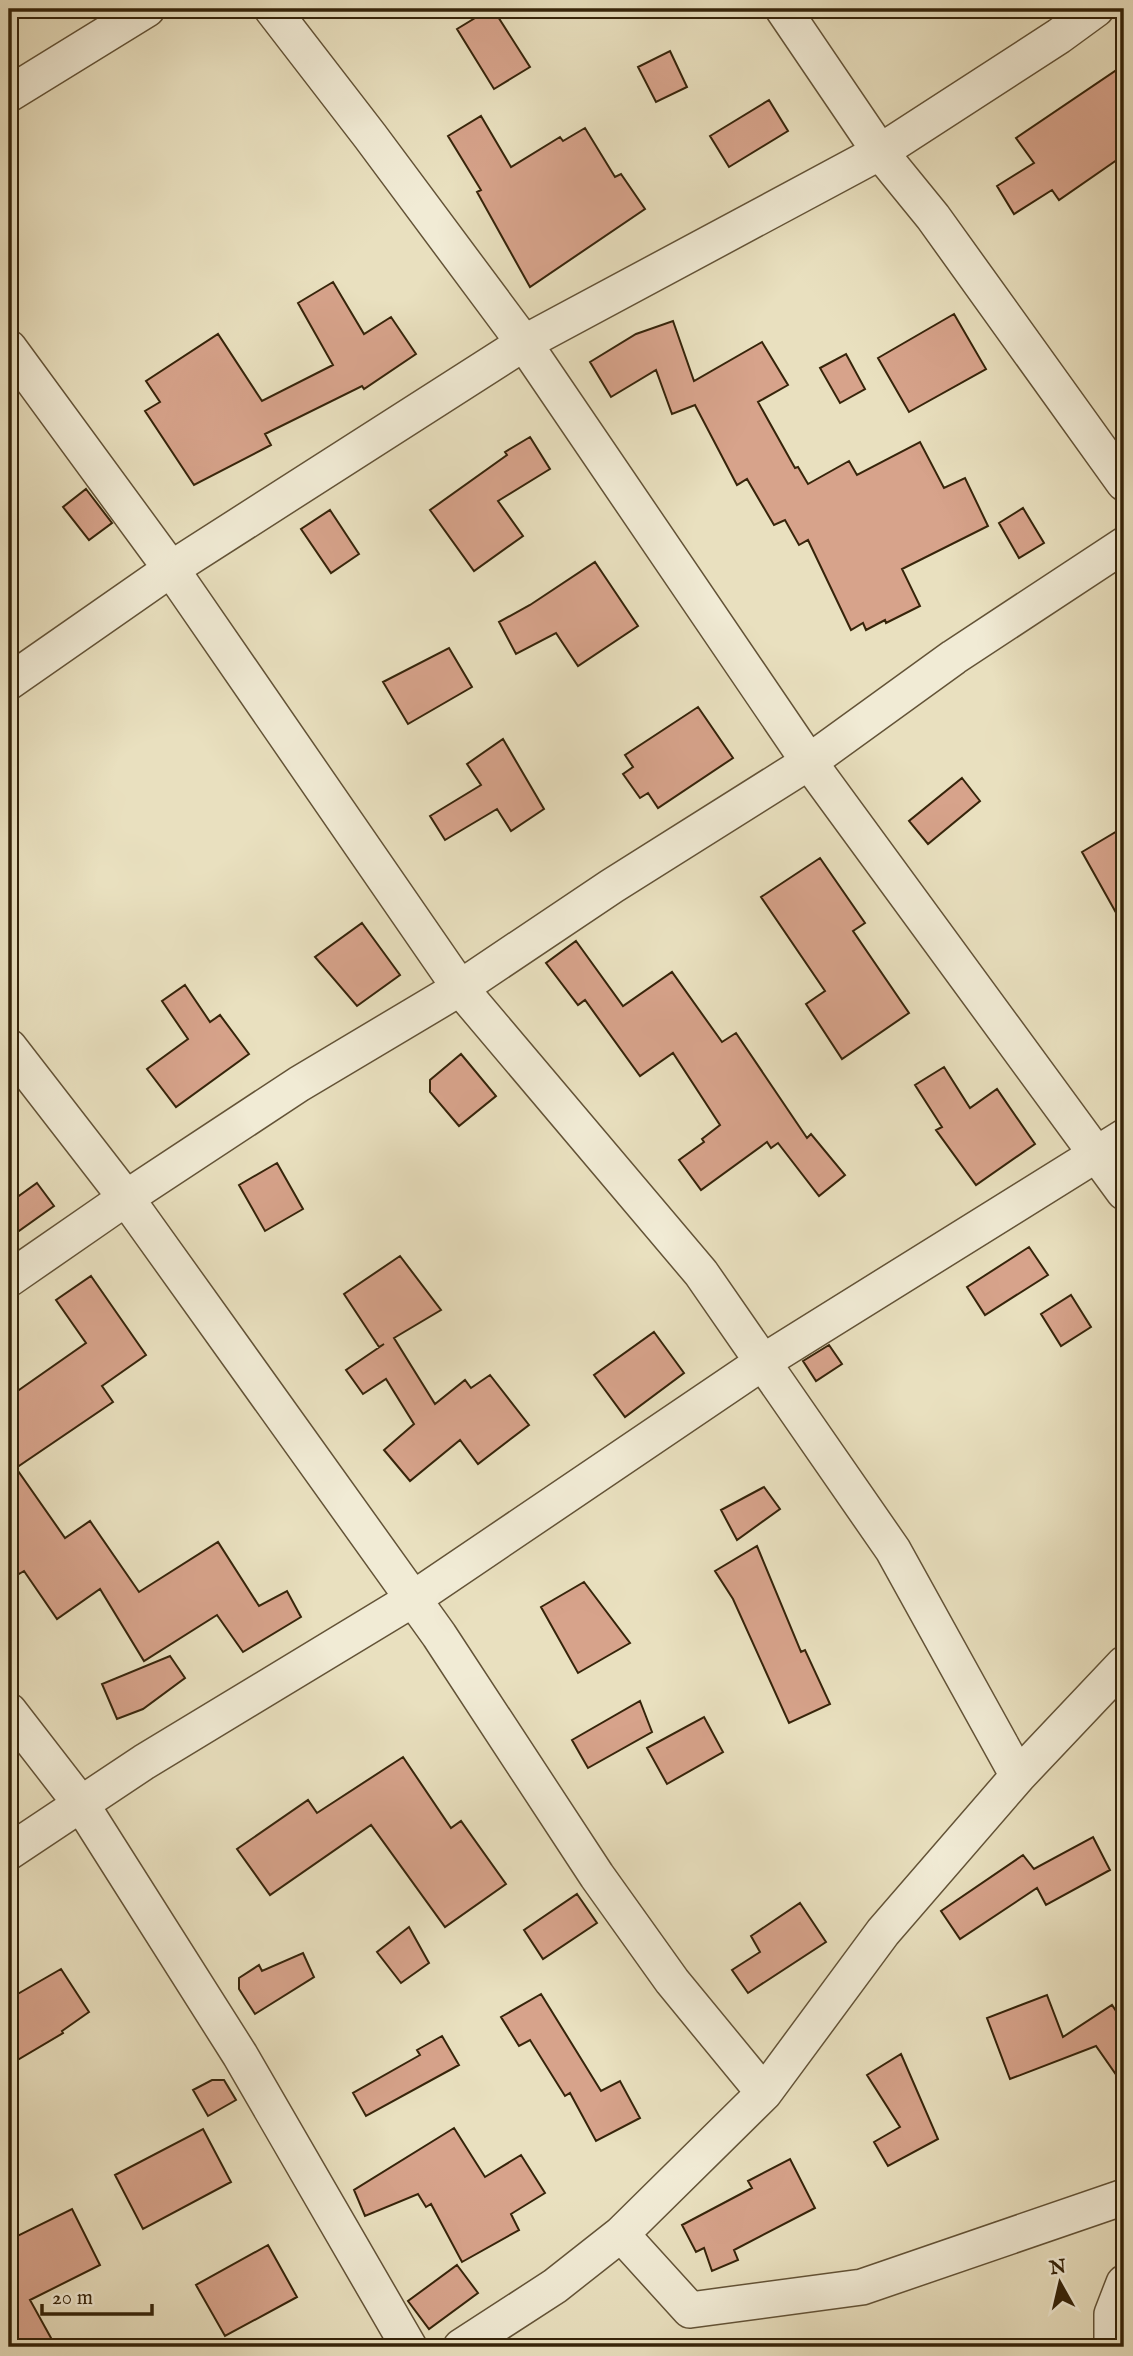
<svg xmlns="http://www.w3.org/2000/svg" width="1133" height="2356" viewBox="0 0 1133 2356" font-family="'IM FELL English',serif">
  <style>
    .building { fill: #d7a38b; stroke: #36240a; stroke-width: 2 }
    .lines { fill: none; stroke-linecap: round; stroke-linejoin: round }
    .street-casing { stroke: #635337; stroke-width: 38 }
    .street { stroke: #f1ebd5; stroke-width: 35 }
  </style>
  <rect width="100%" height="100%" fill="#e9e0bf"/>
  <filter id="stains"><feTurbulence type="fractalNoise" baseFrequency=".00286" numOctaves="4"/><feColorMatrix values="0 0 0 0 .2 0 0 0 0 .09 0 0 0 0 .02 0 0 0 .5 -.17"/></filter>
  <radialGradient id="worn" r=".72"><stop offset=".6" stop-color="#630" stop-opacity="0"/><stop offset="1" stop-color="#630" stop-opacity=".3"/></radialGradient>
  <path class="building" d="M 490,9 L 493,9 L 530,67 L 494,89 L 457,29 Z
    M 670,51 L 687,87 L 656,102 L 638,67 Z
    M 1124,65 L 1124,155 L 1059,200 L 1052,190 L 1014,214 L 997,186 L 1034,163 L 1016,138 Z
    M 769,100 L 788,131 L 729,167 L 710,136 Z
    M 481,116 L 511,167 L 560,137 L 563,141 L 585,128 L 615,177 L 621,174 L 645,209 L 530,287 L 477,192 L 481,190 L 448,136 Z
    M 333,282 L 364,334 L 391,317 L 416,354 L 364,389 L 362,386 L 265,434 L 271,445 L 194,485 L 145,411 L 160,402 L 146,381 L 218,334 L 262,401 L 333,365 L 298,303 Z
    M 954,314 L 986,369 L 909,412 L 878,358 Z
    M 673,321 L 694,381 L 762,342 L 788,385 L 758,402 L 795,468 L 798,467 L 808,484 L 849,461 L 857,475 L 920,442 L 944,488 L 965,478 L 988,526 L 902,569 L 920,606 L 886,623 L 885,620 L 866,630 L 863,623 L 851,630 L 808,540 L 799,545 L 785,520 L 774,525 L 747,479 L 737,485 L 695,405 L 672,414 L 656,370 L 611,397 L 590,362 L 636,334 Z
    M 846,354 L 865,389 L 840,403 L 820,368 Z
    M 530,437 L 550,469 L 498,501 L 523,536 L 474,571 L 430,510 L 507,455 L 505,452 Z
    M 86,489 L 112,523 L 89,540 L 63,507 Z
    M 1023,508 L 1044,543 L 1019,558 L 999,523 Z
    M 330,510 L 359,554 L 331,573 L 301,529 Z
    M 595,562 L 638,626 L 578,666 L 556,633 L 516,654 L 499,622 L 530,605 Z
    M 449,648 L 472,687 L 408,724 L 383,682 Z
    M 698,707 L 733,758 L 658,808 L 648,793 L 640,798 L 623,774 L 633,767 L 625,755 Z
    M 503,739 L 544,809 L 511,831 L 497,809 L 445,840 L 430,816 L 481,785 L 467,764 Z
    M 962,778 L 980,801 L 928,844 L 909,821 Z
    M 1124,827 L 1124,927 L 1082,852 Z
    M 820,858 L 865,923 L 853,931 L 909,1013 L 842,1059 L 806,1004 L 825,991 L 761,897 Z
    M 362,923 L 400,975 L 357,1006 L 315,957 Z
    M 576,941 L 623,1006 L 672,972 L 722,1042 L 736,1033 L 807,1138 L 811,1134 L 845,1175 L 819,1196 L 778,1143 L 771,1148 L 767,1142 L 701,1190 L 679,1160 L 704,1142 L 702,1139 L 720,1125 L 673,1053 L 640,1076 L 585,1000 L 578,1005 L 546,963 Z
    M 185,985 L 210,1022 L 220,1015 L 249,1054 L 176,1107 L 147,1069 L 188,1039 L 162,1001 Z
    M 461,1054 L 496,1096 L 459,1126 L 430,1092 L 430,1080 Z
    M 944,1067 L 970,1108 L 997,1089 L 1035,1144 L 976,1185 L 936,1130 L 942,1127 L 915,1085 Z
    M 277,1163 L 303,1209 L 265,1231 L 239,1185 Z
    M 37,1183 L 54,1206 L 9,1238 L 9,1203 Z
    M 1029,1247 L 1048,1275 L 985,1315 L 967,1287 Z
    M 400,1256 L 441,1310 L 394,1338 L 435,1404 L 465,1380 L 471,1388 L 490,1375 L 529,1425 L 478,1464 L 460,1440 L 410,1481 L 384,1450 L 414,1424 L 386,1379 L 363,1394 L 346,1370 L 384,1344 L 379,1347 L 344,1294 Z
    M 91,1276 L 146,1355 L 102,1386 L 113,1402 L 16,1468 L 65,1538 L 90,1521 L 139,1592 L 218,1542 L 259,1606 L 287,1591 L 301,1617 L 243,1652 L 217,1615 L 144,1661 L 100,1589 L 57,1619 L 24,1571 L 19,1574 L 9,1559 L 9,1397 L 86,1343 L 56,1300 Z
    M 1071,1295 L 1091,1327 L 1061,1346 L 1041,1314 Z
    M 654,1332 L 684,1373 L 625,1417 L 594,1375 Z
    M 829,1345 L 842,1364 L 816,1381 L 803,1361 Z
    M 764,1487 L 780,1509 L 737,1540 L 721,1510 Z
    M 757,1546 L 801,1652 L 805,1650 L 830,1704 L 789,1723 L 733,1599 L 715,1571 Z
    M 584,1582 L 630,1643 L 578,1673 L 541,1607 Z
    M 170,1656 L 185,1678 L 143,1709 L 117,1719 L 102,1684 Z
    M 640,1701 L 652,1732 L 588,1768 L 572,1740 Z
    M 704,1717 L 723,1752 L 667,1784 L 647,1748 Z
    M 403,1757 L 451,1828 L 461,1821 L 506,1884 L 445,1927 L 371,1825 L 270,1895 L 237,1849 L 308,1800 L 317,1813 Z
    M 1093,1837 L 1110,1870 L 1046,1905 L 1037,1888 L 960,1939 L 941,1911 L 1023,1855 L 1034,1869 Z
    M 577,1894 L 597,1923 L 543,1959 L 524,1930 Z
    M 800,1903 L 826,1942 L 748,1993 L 732,1970 L 760,1952 L 751,1936 Z
    M 409,1927 L 429,1963 L 401,1983 L 377,1952 Z
    M 303,1953 L 314,1977 L 255,2014 L 239,1989 L 239,1978 L 259,1965 L 262,1971 Z
    M 61,1969 L 89,2012 L 62,2031 L 63,2033 L 9,2065 L 9,1999 Z
    M 541,1994 L 601,2091 L 620,2081 L 640,2118 L 596,2141 L 570,2093 L 565,2096 L 530,2040 L 519,2046 L 501,2017 Z
    M 1047,1995 L 1063,2037 L 1112,2005 L 1124,2023 L 1124,2086 L 1096,2046 L 1010,2079 L 987,2018 Z
    M 442,2036 L 459,2065 L 366,2116 L 353,2093 L 420,2055 L 417,2050 Z
    M 901,2054 L 938,2139 L 888,2166 L 874,2142 L 900,2127 L 867,2075 Z
    M 212,2080 L 224,2080 L 236,2100 L 208,2116 L 193,2090 Z
    M 454,2128 L 485,2177 L 521,2155 L 545,2193 L 511,2214 L 519,2230 L 462,2262 L 431,2204 L 426,2207 L 418,2194 L 365,2216 L 354,2190 Z
    M 203,2129 L 231,2182 L 143,2229 L 115,2175 Z
    M 790,2159 L 815,2208 L 734,2250 L 738,2260 L 712,2271 L 704,2248 L 696,2252 L 682,2225 L 752,2188 L 748,2181 Z
    M 72,2209 L 100,2265 L 30,2300 L 56,2347 L 9,2347 L 9,2240 Z
    M 268,2245 L 297,2297 L 225,2336 L 196,2285 Z
    M 457,2265 L 478,2293 L 429,2329 L 408,2301 Z"/>
  <g class="lines">
    <g class="street-casing">
      <path id="street" d="M 272,9 L 370,136 L 524,343 L 809,762 L 1124,1192
        M 783,9 L 880,152 L 933,217 L 1124,483
        M 9,94 L 147,9
        M 9,348 L 171,569 L 460,988 L 701,1273 L 893,1550 L 1018,1776
        M 9,682 L 171,569 L 524,343 L 880,152 L 1059,36 L 1096,9
        M 9,1047 L 126,1198 L 439,1635 L 597,1876 L 672,1981 L 764,2093
        M 9,1279 L 126,1198 L 299,1084 L 460,988 L 612,886 L 809,762 L 954,657 L 1124,545
        M 9,1711 L 81,1804 L 240,2055 L 409,2347
        M 9,1852 L 144,1762 L 413,1599 L 763,1362 L 1124,1137
        M 621,2234 L 690,2310 L 862,2287 L 1124,2197
        M 461,2347 L 555,2286 L 621,2234 L 764,2093 L 883,1932 L 1018,1776 L 1124,1664
        M 1112,2347 L 1112,2314 L 1124,2283"/>
    </g>
    <use href="#street" class="street"/>
  </g>
  <rect width="1133" height="2356" fill="none" stroke="#e9e0bf" stroke-width="35"/>
  <rect x="10" y="10" width="1112" height="2335" fill="none" stroke="#36240a" stroke-width="3.5"/>
  <rect x="18" y="18" width="1098" height="2321" fill="none" stroke="#36240a" stroke-width="2"/>
  <g transform="translate(1060 2283) rotate(352)" stroke="#f1ebd5" stroke-width="5" paint-order="stroke">
  <path d="M0-5L12 26L0 18L-12 26Z" fill="#36240a"/>
  <text y="-10" font-size="19" font-weight="bold" text-anchor="middle" fill="#36240a">N</text>
  </g>
  <path d="M42 2304v10h110v-10" fill="none" stroke="#36240a" stroke-width="3.5"/>
  <text x="52" y="2304" font-size="21" fill="#36240a" stroke="#f1ebd5" stroke-width="5" paint-order="stroke">20 m</text>
  <rect width="100%" height="100%" filter="url(#stains)"/>
  <rect width="100%" height="100%" fill="url(#worn)"/>
</svg>
